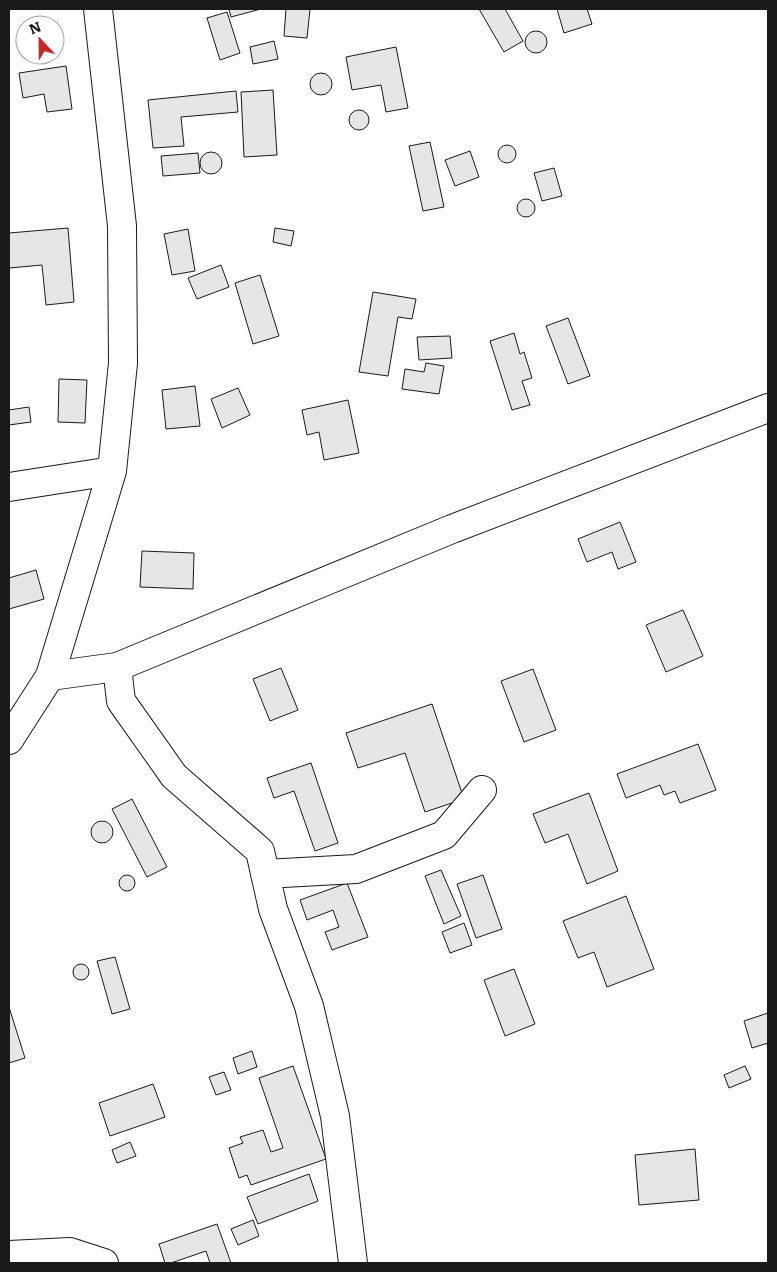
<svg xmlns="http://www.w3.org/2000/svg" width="777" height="1272" viewBox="0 0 777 1272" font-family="Literata,serif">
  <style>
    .building { fill: #e6e6e6; stroke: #1a1a1a }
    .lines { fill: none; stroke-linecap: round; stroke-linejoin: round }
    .minor-casing { stroke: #1a1a1a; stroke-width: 30 }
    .minor { stroke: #fff; stroke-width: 28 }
  </style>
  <rect width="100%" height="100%" fill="#fff"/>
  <path class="building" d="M 229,9 L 261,9 L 231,17 Z
    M 286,9 L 310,9 L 307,38 L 284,36 Z
    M 479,9 L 505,9 L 523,41 L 504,52 Z
    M 557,9 L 587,9 L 592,24 L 564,33 Z
    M 227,12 L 240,53 L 220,60 L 207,18 Z
    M525 42a11 11 0 1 1 22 0a11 11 0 1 1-22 0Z
    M 274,41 L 278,59 L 253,64 L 250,47 Z
    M 396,47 L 408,108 L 386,112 L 381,85 L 352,90 L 346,57 Z
    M 66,66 L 72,109 L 47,112 L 44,94 L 23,98 L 19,73 Z
    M310 84a11 11 0 1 1 22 0a11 11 0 1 1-22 0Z
    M 273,90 L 277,155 L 244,157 L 241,92 Z
    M 236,91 L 238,112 L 181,117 L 184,146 L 153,148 L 148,100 Z
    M349 120a10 10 0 1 1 20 0a10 10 0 1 1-20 0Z
    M 430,142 L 444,207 L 423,211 L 409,146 Z
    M498 154a9 9 0 1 1 18 0a9 9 0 1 1-18 0Z
    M 470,151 L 479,177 L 455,186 L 445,160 Z
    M200 163a11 11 0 1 1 22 0a11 11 0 1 1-22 0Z
    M 198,153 L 200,173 L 163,176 L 161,156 Z
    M 554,168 L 562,196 L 542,201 L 534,173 Z
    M517 208a9 9 0 1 1 18 0a9 9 0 1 1-18 0Z
    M 68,228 L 74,302 L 46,305 L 42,265 L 9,268 L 9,233 Z
    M 275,228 L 294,231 L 291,246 L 273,242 Z
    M 188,229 L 195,271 L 172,275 L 164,234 Z
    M 221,265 L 229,287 L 197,299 L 188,278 Z
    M 260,275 L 279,336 L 253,344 L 235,283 Z
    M 373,292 L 416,299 L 412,319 L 398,317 L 388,376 L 359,372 Z
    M 568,318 L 590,376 L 568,384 L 546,326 Z
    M 514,333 L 520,354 L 524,352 L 532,378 L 522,381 L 530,405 L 512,410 L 490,341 Z
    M 450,336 L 452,358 L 419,360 L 417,337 Z
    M 426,363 L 444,366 L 439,394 L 402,389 L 405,369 L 424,372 Z
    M 59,379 L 87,380 L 85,423 L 58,422 Z
    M 195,386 L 200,426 L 166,429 L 162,390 Z
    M 238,388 L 250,415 L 222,428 L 211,399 Z
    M 348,400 L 359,453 L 324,460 L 319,432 L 307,435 L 302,410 Z
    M 29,407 L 31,422 L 9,425 L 9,410 Z
    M 620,522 L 636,562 L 618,569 L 612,552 L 587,562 L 578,539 Z
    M 142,551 L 194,553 L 193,589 L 140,587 Z
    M 36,570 L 44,599 L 9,609 L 9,578 Z
    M 683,610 L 703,656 L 666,672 L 646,625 Z
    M 281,668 L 298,710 L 270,721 L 253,679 Z
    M 533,669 L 556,730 L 524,742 L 501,681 Z
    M 432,704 L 464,799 L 425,812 L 405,753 L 358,768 L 346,733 Z
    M 698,744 L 716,790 L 680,803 L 675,791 L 664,795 L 660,785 L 626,798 L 617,774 Z
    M 311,763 L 338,843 L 315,851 L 294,791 L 274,798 L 267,778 Z
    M 589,793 L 618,871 L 587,884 L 568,834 L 545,843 L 533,814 Z
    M 132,799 L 167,867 L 147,877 L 112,809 Z
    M91 832a11 11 0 1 1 22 0a11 11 0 1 1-22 0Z
    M 441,870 L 461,916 L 444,924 L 425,876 Z
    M 483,875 L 502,929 L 476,938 L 457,884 Z
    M119 883a8 8 0 1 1 16 0a8 8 0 1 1-16 0Z
    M 347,883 L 368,937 L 332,950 L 325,932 L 339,927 L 333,910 L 307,920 L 300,900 Z
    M 626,896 L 654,969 L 607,987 L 594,952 L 578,958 L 563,921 Z
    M 464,923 L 472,945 L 450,953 L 442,932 Z
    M 115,957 L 130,1009 L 112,1014 L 97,961 Z
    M73 972a8 8 0 1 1 16 0a8 8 0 1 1-16 0Z
    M 514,969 L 535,1024 L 505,1036 L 484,980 Z
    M 9,1007 L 25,1058 L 9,1063 Z
    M 768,1013 L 768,1043 L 752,1048 L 744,1021 Z
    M 252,1051 L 257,1067 L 238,1074 L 233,1058 Z
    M 293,1066 L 326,1159 L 251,1185 L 247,1175 L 239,1178 L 229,1148 L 243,1143 L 240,1137 L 263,1130 L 271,1152 L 283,1148 L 259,1078 Z
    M 745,1066 L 751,1079 L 729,1088 L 724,1075 Z
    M 224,1072 L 231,1090 L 216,1095 L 209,1077 Z
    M 153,1084 L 165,1117 L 110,1136 L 99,1103 Z
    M 130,1142 L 136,1156 L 117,1163 L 112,1150 Z
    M 695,1149 L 699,1200 L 639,1205 L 635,1155 Z
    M 309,1174 L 318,1201 L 258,1224 L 247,1197 Z
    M 253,1220 L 259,1236 L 238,1245 L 231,1229 Z
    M 217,1224 L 231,1263 L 210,1263 L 206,1251 L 171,1263 L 165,1263 L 159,1244 Z"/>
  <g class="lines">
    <g class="minor-casing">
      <path id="minor" d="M 9,487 L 112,471
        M 117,667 L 121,701 L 174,776 L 260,851 L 273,909 L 309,1006 L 335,1116 L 353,1263
        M 50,676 L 117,667 L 452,529 L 768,408
        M 9,740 L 50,676 L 112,471 L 123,363 L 122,226 L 98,9
        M 265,874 L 356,869 L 444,835 L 482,790
        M 9,1255 L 70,1252 L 104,1263"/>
    </g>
    <use href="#minor" class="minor"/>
  </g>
  <rect width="777" height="1272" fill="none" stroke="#1a1a1a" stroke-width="20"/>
  <g transform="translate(40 40) rotate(338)"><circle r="24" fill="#ffffff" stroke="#a3a3a3"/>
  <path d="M0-4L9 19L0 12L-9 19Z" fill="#c62828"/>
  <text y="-8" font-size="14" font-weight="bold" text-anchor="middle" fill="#1a1a1a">N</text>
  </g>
</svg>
